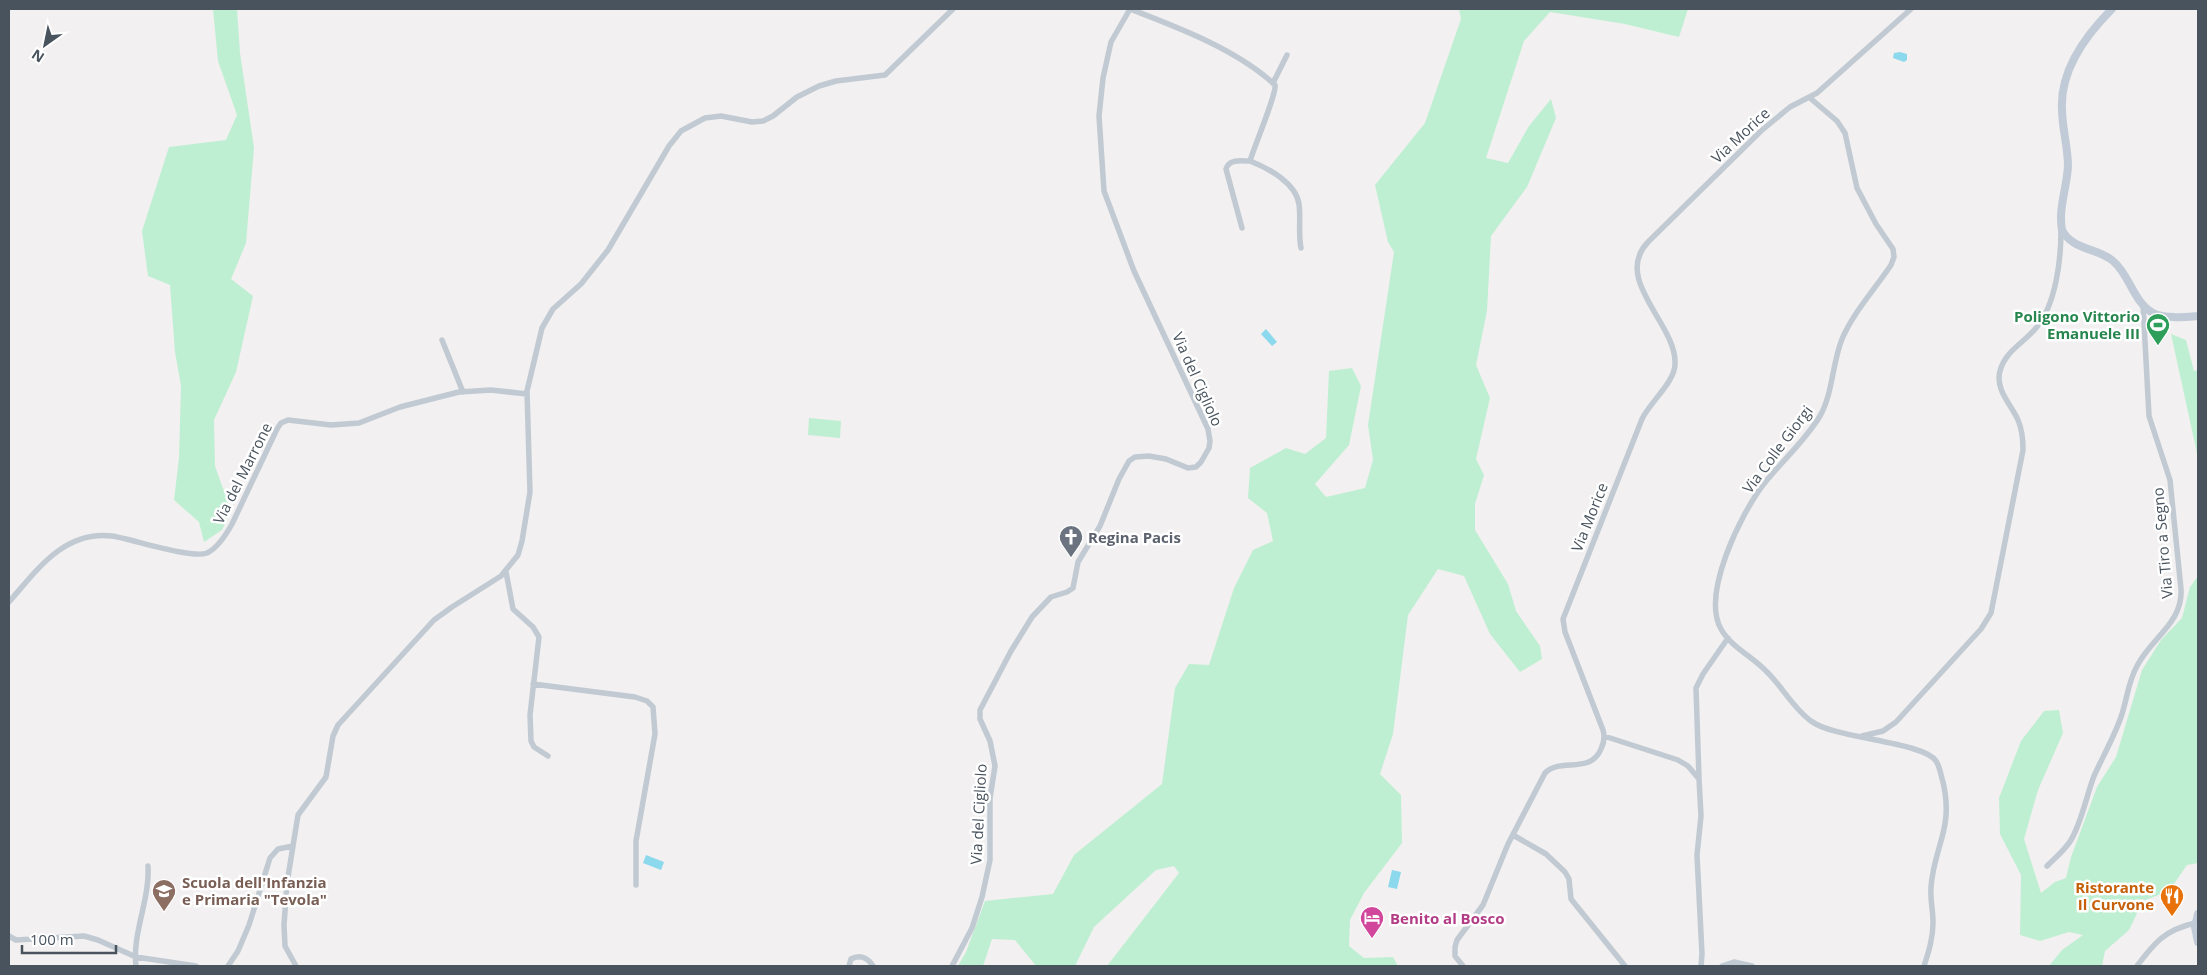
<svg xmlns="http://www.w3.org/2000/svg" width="2207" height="975" viewBox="0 0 2207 975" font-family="'Open Sans',sans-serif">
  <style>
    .green { fill: #bfefd2 }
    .water { fill: #8cd8ec }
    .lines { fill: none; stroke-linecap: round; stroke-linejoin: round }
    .minor { stroke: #c1cad2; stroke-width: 5.5 }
    .secondary { stroke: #c1cbd7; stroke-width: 8 }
    .labels { text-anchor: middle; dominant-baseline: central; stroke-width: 5; stroke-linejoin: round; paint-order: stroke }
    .street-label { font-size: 15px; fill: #48535e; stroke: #fff }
    .leisure-label { font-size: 15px; font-weight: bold; fill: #27864d; stroke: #fff; text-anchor: end }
    .worship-label { font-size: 15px; font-weight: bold; fill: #5b616d; stroke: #fff; text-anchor: start }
    .education-label { font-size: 15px; font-weight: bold; fill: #785e54; stroke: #fff; text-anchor: start }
    .food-label { font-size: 15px; font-weight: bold; fill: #c56008; stroke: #fff; text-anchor: end }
    .hotel-label { font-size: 15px; font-weight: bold; fill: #b23c85; stroke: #fff; text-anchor: start }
  </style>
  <rect width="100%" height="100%" fill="#f2f0f0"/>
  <path class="green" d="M 213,9 L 237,9 L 240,53 L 254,148 L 246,243 L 231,279 L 253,296 L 236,372 L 214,420 L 215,466 L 231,511 L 222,530 L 204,542 L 199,522 L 174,500 L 179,458 L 181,386 L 175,352 L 170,285 L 148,276 L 142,231 L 169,147 L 226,140 L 237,115 L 218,61 Z
    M 1459,9 L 1688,9 L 1679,37 L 1625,24 L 1550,12 L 1524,41 L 1486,158 L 1508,163 L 1529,126 L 1551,99 L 1556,118 L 1527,187 L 1491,236 L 1487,311 L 1476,365 L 1490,398 L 1476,459 L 1484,475 L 1475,504 L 1475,530 L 1508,584 L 1516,611 L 1540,646 L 1542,659 L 1520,672 L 1490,634 L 1464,576 L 1438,569 L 1408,615 L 1393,734 L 1380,774 L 1401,795 L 1402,843 L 1364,893 L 1350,920 L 1349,946 L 1364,958 L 1393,957 L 1398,966 L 1107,966 L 1179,873 L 1174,866 L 1156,870 L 1094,927 L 1075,966 L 1036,966 L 1015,940 L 992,939 L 983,966 L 958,966 L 966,952 L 985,901 L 1053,894 L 1074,855 L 1162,784 L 1175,688 L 1189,664 L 1209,665 L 1234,588 L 1253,550 L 1273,541 L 1267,513 L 1248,498 L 1250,468 L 1286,448 L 1305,454 L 1326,438 L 1329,371 L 1352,368 L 1361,386 L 1349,445 L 1315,484 L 1326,497 L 1365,488 L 1373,460 L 1368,425 L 1394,252 L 1388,242 L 1375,185 L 1425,123 L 1461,19 Z
    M 2171,334 L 2186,340 L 2194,371 L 2198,370 L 2198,458 Z
    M 809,418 L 841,421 L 840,438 L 808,435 Z
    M 2198,576 L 2198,863 L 2187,865 L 2169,891 L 2143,901 L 2129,930 L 2105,951 L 2102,966 L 2049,966 L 2062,950 L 2083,935 L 2069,932 L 2040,941 L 2020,935 L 2021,875 L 2000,834 L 1999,798 L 2021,741 L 2044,711 L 2059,710 L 2063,733 L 2038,790 L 2024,839 L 2041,893 L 2055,882 L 2066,878 L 2071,857 L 2097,787 L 2116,757 L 2142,670 L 2161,640 L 2182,618 L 2190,587 Z"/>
  <path class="water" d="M 1900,52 L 1907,54 L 1907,60 L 1904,62 L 1893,58 L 1894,53 Z
    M 1266,329 L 1277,342 L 1272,346 L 1261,334 Z
    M 646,855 L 664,862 L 661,870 L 643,863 Z
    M 1392,870 L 1401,872 L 1397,889 L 1388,887 Z"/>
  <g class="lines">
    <path class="minor" d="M 1130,9 C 1177,27 1238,50 1275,85 C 1277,93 1254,147 1250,161 C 1268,168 1296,183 1299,204 C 1301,219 1298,233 1301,248
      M 1273,83 L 1287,55
      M 1810,98 L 1837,121 L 1845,133 L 1857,188 L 1876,224 L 1893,249 L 1894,257 L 1891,265 C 1875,289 1853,313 1842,339 C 1832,364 1833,393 1820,416 C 1805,441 1781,462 1763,485 C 1741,514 1701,594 1721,629 C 1730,646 1753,657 1766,671 C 1782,686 1793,708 1811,721 C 1834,739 1922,741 1936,761 C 1940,767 1941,776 1943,782 C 1954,829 1934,846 1931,887 C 1930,899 1933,910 1933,922 C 1933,938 1929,951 1924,966
      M 1242,228 L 1226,169 C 1229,159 1240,161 1250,161
      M 442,340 L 463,392
      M 506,572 L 513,609 L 533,627 L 539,637 L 530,715 L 531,741 L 534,747 L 548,756
      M 9,602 C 36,571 64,530 112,536 C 132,539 191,559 207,553 C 218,548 227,533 232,524 L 277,429 L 281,423 L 288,420 L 331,425 L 359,423 L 400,407 L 459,392 L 491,390 L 527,394
      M 533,684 L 635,697 L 647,701 L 653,707 L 655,734 L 636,841 L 636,885
      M 1604,736 L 1678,760 L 1688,766 L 1699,779 L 1701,816 L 1697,855 L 1702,954 L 1701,966
      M 1862,736 L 1883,731 L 1896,722 L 1981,629 L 1991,613 L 2023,450 C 2023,439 2022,429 2018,420 C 2011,404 1995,390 2000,371 C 2005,351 2024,343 2036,328 C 2056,305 2061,259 2061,230
      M 1699,778 L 1696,688 L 1703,674 L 1728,638
      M 1513,835 L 1546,854 L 1565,872 L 1569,879 L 1571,899 L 1625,966
      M 2047,866 C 2055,858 2065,850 2071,840 C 2082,821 2086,797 2094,776 C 2103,756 2114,737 2121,717 C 2127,700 2128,682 2137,666 C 2151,638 2183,623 2181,589 L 2170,480 L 2149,416 L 2143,304
      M 9,936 L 16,940 L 84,936 L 98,940 L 136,957 L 196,966
      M 136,966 C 132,933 150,900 148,866
      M 228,966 L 238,951 L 249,925 L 270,858 L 278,849 L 293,846
      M 296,966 L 285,946 L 284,925 L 287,883 L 298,815 L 326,777 L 333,736 L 338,725 L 434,620 L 452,607 L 501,576 L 518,555 L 522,541 L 530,492 L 527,391 L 542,328 L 553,309 L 581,284 L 608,250 L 669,146 L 681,131 L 705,118 L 721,116 L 752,122 L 763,121 L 773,116 L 797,97 L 819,86 L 836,81 L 885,75 L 953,9
      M 849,966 L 851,959 C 860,954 868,958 873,966
      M 952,966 L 972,928 L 982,897 L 990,860 L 990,798 L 995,766 L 990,741 L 980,719 L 980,710 L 1011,651 L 1032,617 L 1051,597 L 1067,592 L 1073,588 L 1078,562 L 1100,526 L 1119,479 L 1129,461 L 1135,457 L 1149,456 L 1166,459 L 1188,468 L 1196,467 L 1201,462 L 1209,448 L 1210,441 L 1208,429 L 1134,271 L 1104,191 L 1099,116 L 1103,78 L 1111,42 L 1130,9
      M 1463,966 L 1455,956 L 1455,947 L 1457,940 L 1483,905 L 1508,844 L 1545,773 C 1560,757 1590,775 1601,749 C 1604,743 1605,737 1603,730 L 1565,632 L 1563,619 L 1642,419 C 1650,402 1675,382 1675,364 C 1677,324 1612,280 1648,242 L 1761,131 L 1790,107 L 1817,93 L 1911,9
      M 1722,966 L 1734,962 L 1752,966
      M 2137,966 C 2155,942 2165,930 2195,923"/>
    <path class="secondary" d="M 2112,9 C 2086,35 2060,71 2062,109 C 2062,128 2068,147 2068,166 C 2067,187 2058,209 2062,230 C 2072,250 2098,248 2113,261 C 2130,275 2133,302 2153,313 C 2165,319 2185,317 2198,316
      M 2198,914 L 2195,927 L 2198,942"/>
  </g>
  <defs>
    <g id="stadium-pin" transform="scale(1.25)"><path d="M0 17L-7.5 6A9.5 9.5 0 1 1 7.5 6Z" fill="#2e9e5b" stroke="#fff"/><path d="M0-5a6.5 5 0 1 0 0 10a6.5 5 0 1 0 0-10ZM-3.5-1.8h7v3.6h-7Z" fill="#fff"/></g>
    <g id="church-pin" transform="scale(1.25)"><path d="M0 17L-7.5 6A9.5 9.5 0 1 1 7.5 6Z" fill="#6b7280" stroke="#fff"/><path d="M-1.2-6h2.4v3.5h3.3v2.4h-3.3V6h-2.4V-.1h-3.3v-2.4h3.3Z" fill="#fff"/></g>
    <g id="school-pin" transform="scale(1.25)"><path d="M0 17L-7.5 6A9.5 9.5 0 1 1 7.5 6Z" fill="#8d6e63" stroke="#fff"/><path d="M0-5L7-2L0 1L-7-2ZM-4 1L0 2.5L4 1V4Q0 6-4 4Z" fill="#fff"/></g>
    <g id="restaurant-pin" transform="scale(1.25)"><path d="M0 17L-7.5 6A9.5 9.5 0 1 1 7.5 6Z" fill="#e8710a" stroke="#fff"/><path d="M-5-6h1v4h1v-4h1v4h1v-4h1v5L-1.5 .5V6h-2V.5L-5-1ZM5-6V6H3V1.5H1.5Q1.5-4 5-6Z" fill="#fff"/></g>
    <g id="hotel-pin" transform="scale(1.25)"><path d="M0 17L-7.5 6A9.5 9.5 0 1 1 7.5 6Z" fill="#d1479c" stroke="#fff"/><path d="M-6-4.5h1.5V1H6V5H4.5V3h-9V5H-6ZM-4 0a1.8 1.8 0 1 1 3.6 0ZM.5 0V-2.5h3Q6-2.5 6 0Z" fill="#fff"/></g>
  </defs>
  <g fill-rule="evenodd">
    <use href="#stadium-pin" x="2158" y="325"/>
    <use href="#church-pin" x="1071" y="537"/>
    <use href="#school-pin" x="164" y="891"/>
    <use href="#restaurant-pin" x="2172" y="896"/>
    <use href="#hotel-pin" x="1372" y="918"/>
  </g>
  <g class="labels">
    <g class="street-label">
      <text transform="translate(1740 135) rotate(-43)">Via Morice</text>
      <text transform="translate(1198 379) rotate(66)">Via del Cigliolo</text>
      <text transform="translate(1777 449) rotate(-53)">Via Colle Giorgi</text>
      <text transform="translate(242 473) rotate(-63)">Via del Marrone</text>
      <text transform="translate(1589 517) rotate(-68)">Via Morice</text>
      <text transform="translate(2162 543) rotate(-95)">Via Tiro a Segno</text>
      <text transform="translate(978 814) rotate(-87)">Via del Cigliolo</text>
    </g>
    <g class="leisure-label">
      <text x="2140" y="316">Poligono Vittorio<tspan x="2140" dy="17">Emanuele III</tspan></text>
    </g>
    <g class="worship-label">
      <text x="1088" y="537">Regina Pacis</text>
    </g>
    <g class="education-label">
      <text x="182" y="882">Scuola dell'Infanzia<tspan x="182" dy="17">e Primaria "Tevola"</tspan></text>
    </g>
    <g class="food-label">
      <text x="2154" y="887">Ristorante<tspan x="2154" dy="17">Il Curvone</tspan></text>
    </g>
    <g class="hotel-label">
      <text x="1390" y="918">Benito al Bosco</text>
    </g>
  </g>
  <rect width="2207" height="975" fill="none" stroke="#48535e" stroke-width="20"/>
  <g transform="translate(45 45) rotate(213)" stroke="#ffffff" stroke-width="4" paint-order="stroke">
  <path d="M0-4L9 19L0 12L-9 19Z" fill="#48535e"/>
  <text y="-8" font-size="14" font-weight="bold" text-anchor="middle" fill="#48535e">N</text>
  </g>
  <path d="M22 945v8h94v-8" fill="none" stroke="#48535e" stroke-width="2.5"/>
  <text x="30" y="945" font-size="15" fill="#48535e" stroke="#ffffff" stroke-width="4" paint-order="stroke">100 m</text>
</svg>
